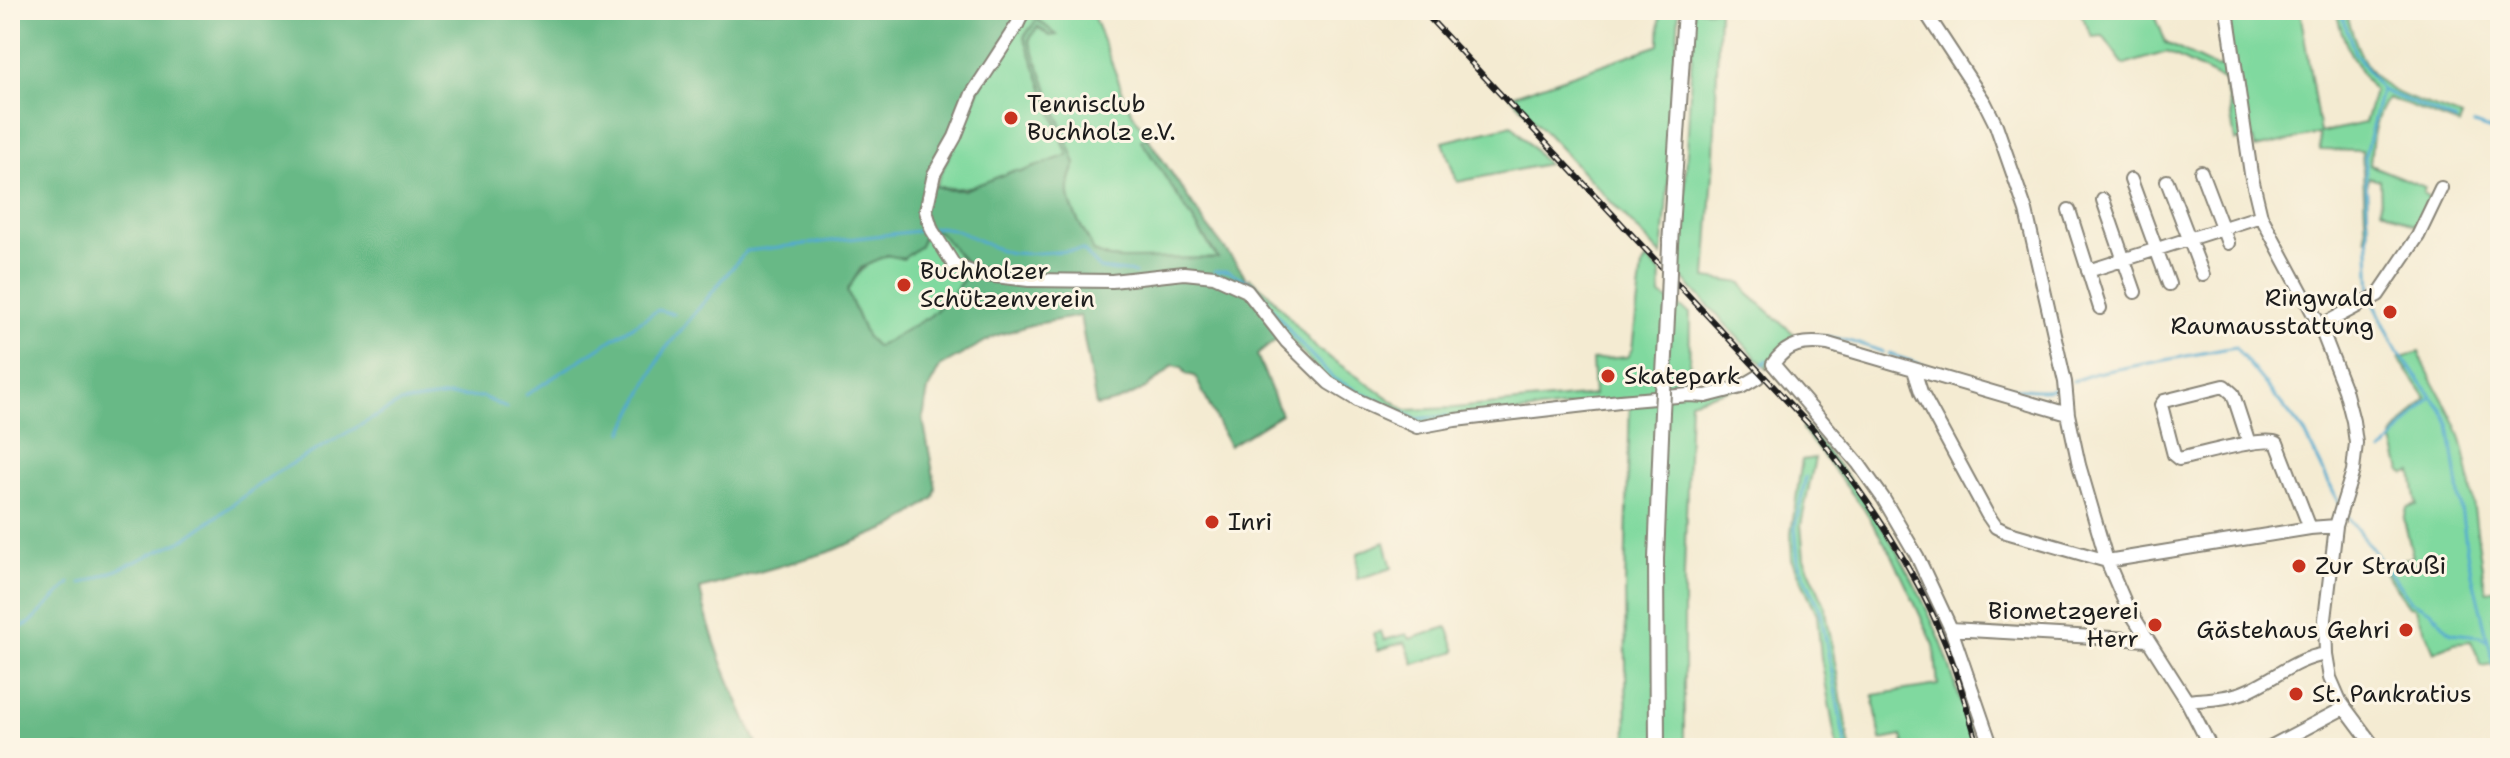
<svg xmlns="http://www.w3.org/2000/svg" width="2510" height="758" viewBox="0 0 2510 758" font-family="'Shantell Sans',sans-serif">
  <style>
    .green { fill: #80d99f; stroke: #4e7a5e; stroke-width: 2 }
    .forest { fill: #68b986; stroke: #426a51; stroke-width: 2; fill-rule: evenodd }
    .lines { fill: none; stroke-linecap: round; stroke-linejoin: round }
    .stream { stroke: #52aacf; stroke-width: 3 }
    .minor-casing { stroke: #888477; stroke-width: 16 }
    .major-casing { stroke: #888477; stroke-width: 18 }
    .minor { stroke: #fff; stroke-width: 12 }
    .major { stroke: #fff; stroke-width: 14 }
    .rail-casing { stroke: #1c1c1c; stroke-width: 6 }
    .rail { stroke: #fcf5e5; stroke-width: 3; stroke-dasharray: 9; stroke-linecap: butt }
    .major-bridge-casing { stroke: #888477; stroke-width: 18; stroke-linecap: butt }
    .major-bridge { stroke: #fff; stroke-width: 14 }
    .poi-dot { fill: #c8321e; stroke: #fcf5e5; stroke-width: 3 }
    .labels { text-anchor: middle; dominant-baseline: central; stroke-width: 6; stroke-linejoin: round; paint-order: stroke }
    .poi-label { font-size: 24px; fill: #1c1c1c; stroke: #fcf5e5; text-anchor: start }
  </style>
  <rect width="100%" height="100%" fill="#fcf5e5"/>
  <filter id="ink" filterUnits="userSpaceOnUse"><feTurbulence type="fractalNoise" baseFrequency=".0125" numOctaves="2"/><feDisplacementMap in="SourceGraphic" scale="16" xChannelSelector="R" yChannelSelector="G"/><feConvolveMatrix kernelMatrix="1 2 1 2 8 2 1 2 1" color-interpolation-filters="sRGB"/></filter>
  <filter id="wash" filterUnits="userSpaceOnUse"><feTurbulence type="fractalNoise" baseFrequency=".006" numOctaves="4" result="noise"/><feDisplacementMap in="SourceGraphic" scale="32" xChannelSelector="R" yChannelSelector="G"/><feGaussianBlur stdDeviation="1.8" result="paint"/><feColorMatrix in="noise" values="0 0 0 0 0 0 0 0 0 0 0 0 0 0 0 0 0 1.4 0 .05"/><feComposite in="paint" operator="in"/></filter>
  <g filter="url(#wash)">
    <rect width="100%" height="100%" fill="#f4ebd2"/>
    <path class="green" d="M 1035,10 L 1091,10 L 1128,105 L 1148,138 L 1142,141 L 1218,259 L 1122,259 L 1109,258 L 1094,252 C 1080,219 1057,200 1076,164 L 1029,40 L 1037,27 L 1050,36 L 1038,19 L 1024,37 L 1068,155 L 1021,173 L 1015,170 C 984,182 969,193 935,186 L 985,77 L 1024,15 L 1033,18 Z
      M 1660,10 L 1679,10 L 1671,152 L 1662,256 L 1511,96 L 1659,45 Z
      M 1694,10 L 1719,10 L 1714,157 L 1706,278 L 1742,283 L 1749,294 L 1801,340 L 1773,357 L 1767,369 L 1676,271 L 1685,190 Z
      M 2079,10 L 2153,10 L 2166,43 L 2218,68 L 2227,64 L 2228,58 L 2221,10 L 2300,10 L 2320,133 L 2365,123 L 2374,91 C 2354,63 2343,44 2336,10 L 2346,10 C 2353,38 2364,75 2392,90 C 2413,102 2440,108 2462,117 L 2459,125 L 2388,98 C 2373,118 2372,142 2370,165 L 2425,187 L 2423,193 L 2429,197 L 2415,226 L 2381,209 L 2380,180 L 2369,177 L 2367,186 L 2369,237 L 2366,238 L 2362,151 L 2320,150 L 2319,134 L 2255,148 L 2253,139 L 2235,141 L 2225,81 L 2167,52 L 2124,65 L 2103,36 L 2092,37 Z
      M 1512,125 L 1547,164 L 1457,182 L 1443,142 Z
      M 933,231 L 939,232 L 966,263 L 969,271 L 952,295 L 930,316 L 877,347 L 866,336 L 847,291 C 857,274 872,252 895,256 Z
      M 1647,259 L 1661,273 L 1660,295 L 1690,313 L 1689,387 L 1724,383 L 1740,375 L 1742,386 L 1690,401 L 1684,575 L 1684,748 L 1627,748 L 1625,584 L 1630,399 L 1417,425 L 1329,383 L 1247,291 L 1250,278 L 1267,292 L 1317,349 L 1406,410 L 1454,408 L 1594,395 L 1592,360 L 1627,357 L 1632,349 L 1642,267 Z
      M 2419,352 C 2430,382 2450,406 2460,436 C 2474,482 2476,542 2486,591 L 2500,589 L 2500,615 L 2493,617 L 2500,663 L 2482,666 L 2471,641 L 2454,643 L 2434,652 L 2415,607 L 2409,606 L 2380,565 L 2413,557 L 2404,520 L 2407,508 L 2417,505 L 2412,472 L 2405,474 L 2401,471 L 2392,437 L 2426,398 L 2399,359 Z
      M 1803,424 C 1862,488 1908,561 1941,642 C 1954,676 1964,713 1974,748 L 1905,748 L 1902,736 L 1881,740 L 1873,695 L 1938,685 L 1934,645 L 1893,557 L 1864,509 L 1802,429 Z
      M 1815,458 L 1801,525 L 1804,558 L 1825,605 L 1850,748 L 1837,748 L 1821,658 L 1817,614 L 1792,559 L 1791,533 L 1802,460 Z
      M 1385,542 L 1392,568 L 1357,579 L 1358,553 Z
      M 1447,627 L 1456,651 L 1414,664 L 1405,642 L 1378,650 L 1373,634 L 1381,631 L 1384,640 L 1407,634 L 1410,639 Z"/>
    <path class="forest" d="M 10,10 L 1019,10 L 931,185 L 950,190 L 964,190 L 1016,170 L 1021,172 L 1068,155 L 1024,37 L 1037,19 L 1057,35 L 1050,36 L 1038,27 L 1029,40 L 1076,164 C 1057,200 1080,219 1094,252 L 1109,258 L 1122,259 L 1218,258 L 1141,140 L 1148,138 L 1207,226 L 1242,271 L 1248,283 L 1247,291 L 1282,335 L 1257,355 L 1281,414 L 1229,446 L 1195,376 L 1186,374 L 1182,367 L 1173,365 C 1153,387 1125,402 1096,406 L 1080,316 L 1031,325 L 995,336 L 940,367 L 928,390 L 923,419 L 936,488 L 934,498 L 896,525 L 829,552 L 700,589 C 711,644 736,697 759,748 L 10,748 ZM 933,231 L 939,232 L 966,263 L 969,271 L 952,295 L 930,316 L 877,347 L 866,336 L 847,291 L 861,268 L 887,255 L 903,259 L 920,246 L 925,234 Z"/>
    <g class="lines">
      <path class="stream" d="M 2340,10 L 2355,53 L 2381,90 L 2456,121
        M 2474,124 L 2500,133
        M 933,228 C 955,222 987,250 1012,253 C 1034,255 1060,251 1083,250 L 1100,269 L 1135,273
        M 1214,271 L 1228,271 L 1255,285 L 1294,337 L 1334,379 L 1416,419 L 1446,416
        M 2371,296 L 2365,155 L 2381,90
        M 2374,303 L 2397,351 L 2443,411 L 2449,424 L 2468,558 L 2500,690
        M 1806,338 C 1832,334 1859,343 1883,352
        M 1889,354 C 1927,367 2021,398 2059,388
        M 1763,364 L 1767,360
        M 2073,381 L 2096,373 L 2235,347 L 2305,433 L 2339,504
        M 526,395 L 658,310 L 674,314
        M 623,432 L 663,352 L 746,251 L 926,230
        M 2382,452 L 2430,398
        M 1806,477 L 1795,526 L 1798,562 L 1820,609 L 1846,748
        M 2345,513 L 2411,601 L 2431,611 L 2451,633 L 2481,636 L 2487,641
        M 81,584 L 117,570 L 187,538 L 274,474 L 400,403 L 448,396 L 483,397 L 506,408
        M 10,633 L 30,623 L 70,583"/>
    </g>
  </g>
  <g filter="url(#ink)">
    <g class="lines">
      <g class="minor-casing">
        <path id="minor" d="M 1024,10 L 1017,25 L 972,94 L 955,137 L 934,174 L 926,211 L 932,230 L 954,265 L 977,274 L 1029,280 L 1112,281 L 1184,273 L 1214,276 L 1247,291 L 1287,342 L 1329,383 L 1359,401 L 1417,427 L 1455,420 L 1620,401 L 1689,395 L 1706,396 L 1741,387 L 1758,377
          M 1924,10 L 1985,103 L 1996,125 L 2026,211 L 2065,382 L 2068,414 L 2079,465 L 2107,561 L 2126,605 L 2187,701 L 2211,748
          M 2227,10 L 2251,174 L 2261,216 L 2320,326 L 2345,390 L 2353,421 L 2356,443 L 2353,471 L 2336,526 L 2325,619 L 2326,654 L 2330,678 L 2340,701 L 2375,748
          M 2201,172 L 2228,243
          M 2131,180 L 2169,284
          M 2167,181 L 2203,275
          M 2103,200 L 2135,292
          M 2069,210 L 2100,308
          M 2088,271 L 2261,216
          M 2320,326 L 2378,295 L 2418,236 L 2441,188
          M 1914,370 L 1921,392 L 1987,514 L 1996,527 L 2006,532 L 2107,561 L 2310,528 L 2336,526
          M 2249,443 L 2233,394 L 2224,386 L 2164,401 L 2161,405 L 2174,455 L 2179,459 C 2198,455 2263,436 2277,443 L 2310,528
          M 1951,629 L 2148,640
          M 2187,701 C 2206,699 2227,699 2244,692 C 2273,680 2294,659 2326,654
          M 1992,748 L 1951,629 L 1917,556 L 1883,498 L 1858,463 L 1773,364 C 1787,343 1805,341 1828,344 L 2068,414
          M 2268,748 L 2344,708"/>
      </g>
      <g class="major-casing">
        <path id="major" d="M 1670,245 L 1685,10
          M 1664,374 L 1668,299
          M 1657,748 L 1656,559 L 1662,412"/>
      </g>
      <use href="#minor" class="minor"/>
      <use href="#major" class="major"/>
      <g class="rail-casing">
        <path id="rail" d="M 1422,10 L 1814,430 C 1867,498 1912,562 1945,643 C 1959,677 1968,713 1979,748"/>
      </g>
      <use href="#rail" class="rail"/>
      <g class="major-bridge-casing">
        <path id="major-bridge" d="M 1668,299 L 1670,245
          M 1662,412 L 1664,374"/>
      </g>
      <use href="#major-bridge" class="major-bridge"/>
    </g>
  </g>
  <g class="poi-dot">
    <circle cx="1011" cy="118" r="8"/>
    <circle cx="904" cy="285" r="8"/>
    <circle cx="2390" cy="312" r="8"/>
    <circle cx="1608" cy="376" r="8"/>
    <circle cx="1212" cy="522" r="8"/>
    <circle cx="2299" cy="566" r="8"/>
    <circle cx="2155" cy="625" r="8"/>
    <circle cx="2406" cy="630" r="8"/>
    <circle cx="2296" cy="694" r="8"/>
  </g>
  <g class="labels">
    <g class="poi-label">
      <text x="1027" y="104">Tennisclub<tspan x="1027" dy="28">Buchholz e.V.</tspan></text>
      <text x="920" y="271">Buchholzer<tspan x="920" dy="28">Schützenverein</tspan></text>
      <text x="2374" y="298" text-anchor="end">Ringwald<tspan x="2374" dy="28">Raumausstattung</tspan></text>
      <text x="1624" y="376">Skatepark</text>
      <text x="1228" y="522">Inri</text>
      <text x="2315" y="566">Zur Straußi</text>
      <text x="2139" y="611" text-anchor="end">Biometzgerei<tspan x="2139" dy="28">Herr</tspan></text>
      <text x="2390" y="630" text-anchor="end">Gästehaus Gehri</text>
      <text x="2312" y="694">St. Pankratius</text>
    </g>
  </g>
  <rect width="2510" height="758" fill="none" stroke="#fcf5e5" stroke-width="40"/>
</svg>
